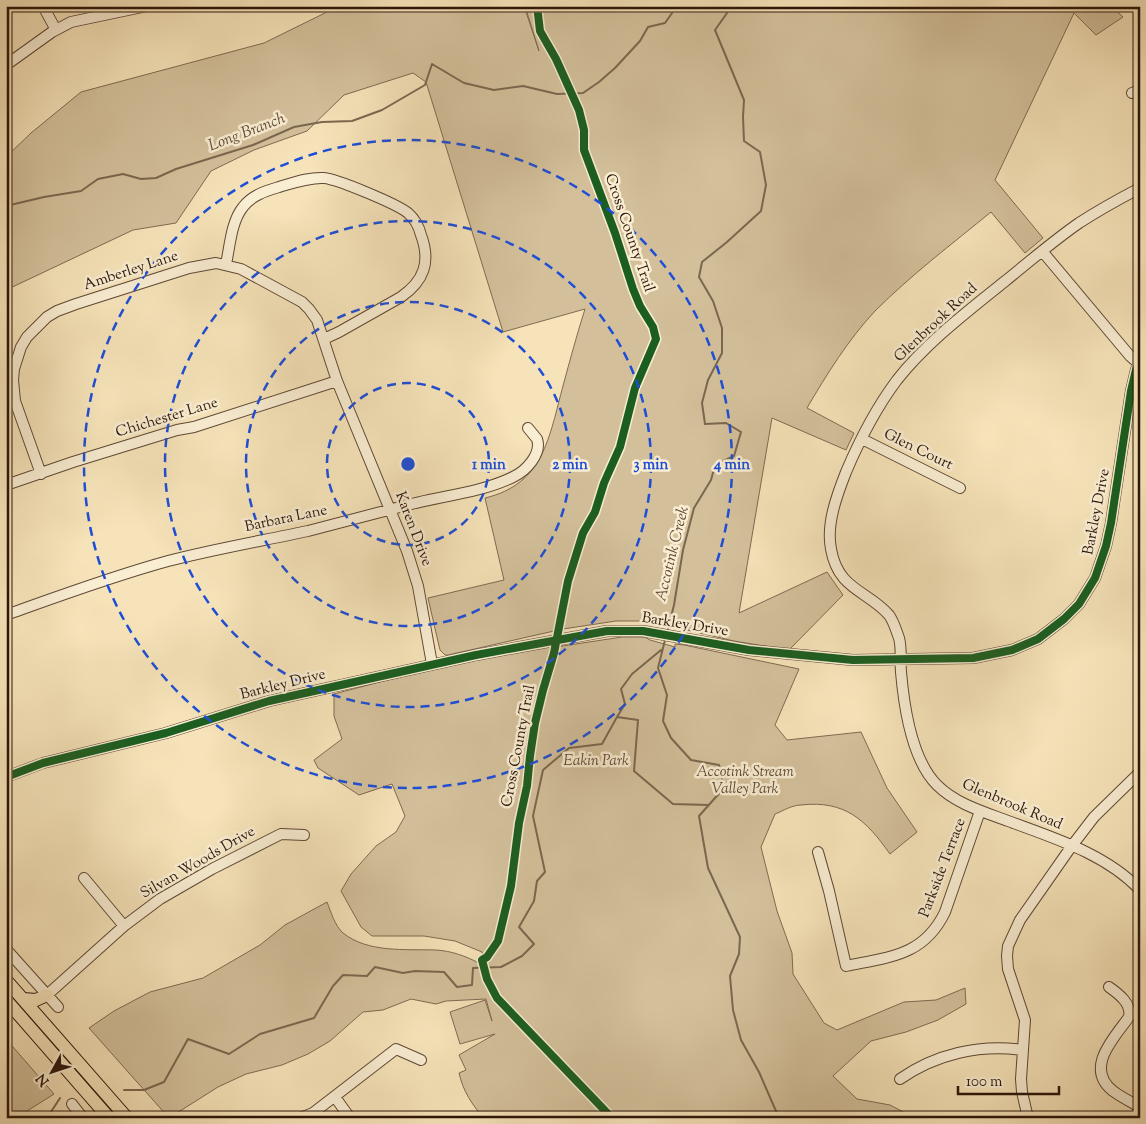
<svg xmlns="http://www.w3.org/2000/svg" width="1146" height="1124" viewBox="0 0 1146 1124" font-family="'Sorts Mill Goudy',serif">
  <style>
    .green { fill: #d3c09b; stroke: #7f6a52 }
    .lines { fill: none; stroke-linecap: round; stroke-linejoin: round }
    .stream { stroke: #7b674f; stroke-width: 2 }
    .minor-casing { stroke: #5e4835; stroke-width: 12 }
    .major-casing { stroke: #2b1509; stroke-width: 14 }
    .minor { stroke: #f9edd2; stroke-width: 10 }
    .major { stroke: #f6e3b9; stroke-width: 12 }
    .cycleway-casing { stroke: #f9edd2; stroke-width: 11 }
    .cycleway { stroke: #1b5e20; stroke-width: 8 }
    .ring { fill: none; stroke: #1d4ed8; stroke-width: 2.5; stroke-dasharray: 9 6 }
    .labels { text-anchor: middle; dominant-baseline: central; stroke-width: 5; stroke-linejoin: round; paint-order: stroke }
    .street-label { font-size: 15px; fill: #2b1509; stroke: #f9edd2 }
    .park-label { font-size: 15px; font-style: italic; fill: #5d4835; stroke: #f9edd2 }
    .water-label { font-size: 16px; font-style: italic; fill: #614b37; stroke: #f9edd2 }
    .centre { fill: #1d4ed8; stroke: #f9edd2; stroke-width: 2.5 }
    .ring-label { font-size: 15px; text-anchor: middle; font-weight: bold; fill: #1d4ed8; stroke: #f9edd2; stroke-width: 5; stroke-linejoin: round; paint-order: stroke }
  </style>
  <rect width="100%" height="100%" fill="#f6e3b9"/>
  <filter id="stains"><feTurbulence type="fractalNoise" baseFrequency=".004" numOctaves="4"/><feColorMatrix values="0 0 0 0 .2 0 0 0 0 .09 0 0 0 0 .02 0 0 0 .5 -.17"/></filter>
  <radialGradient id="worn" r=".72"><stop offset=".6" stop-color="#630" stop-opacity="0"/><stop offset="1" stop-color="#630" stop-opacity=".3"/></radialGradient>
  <path class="green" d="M 331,6 L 524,6 L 539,51 L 525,6 L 1111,6 L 1123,17 L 1096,35 L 1074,13 L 995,180 L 1043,238 L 1025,253 L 991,212 C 952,244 911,275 875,311 C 848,340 827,374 807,408 L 854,433 L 846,450 L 772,418 L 739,613 L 827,572 L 843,595 L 789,650 L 734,641 L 687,630 L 684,627 L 655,621 L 616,621 L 563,629 L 448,655 L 445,655 L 440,650 L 428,598 L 504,580 L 485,498 C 544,484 549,437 563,386 C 570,360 577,334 585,309 L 503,332 L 426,82 L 413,73 L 344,95 L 307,131 L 254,150 L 211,171 L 176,223 L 133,230 L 6,290 L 6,157 L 31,133 L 81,92 L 264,43 L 325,13 Z
    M 622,637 L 645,637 L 650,640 L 675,647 L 675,644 L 684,645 L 799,669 L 775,725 L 787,740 L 861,732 L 887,788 L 917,832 L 890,854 C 866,820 845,800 801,805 C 792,805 783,811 775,814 L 761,847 L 777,911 L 792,953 L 793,974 L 824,1023 L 837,1030 L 904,1002 L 936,1000 L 965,988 L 966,1004 L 938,1020 L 906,1032 L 871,1041 L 833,1076 L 857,1099 L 890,1105 L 911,1116 L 917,1118 L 484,1118 C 472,1105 463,1091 459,1073 L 466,1070 L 459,1055 L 495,1034 L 460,1044 L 450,1012 L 485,1000 L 492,1021 L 486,999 L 446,1001 L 436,1004 L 411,999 L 383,1010 L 363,1012 L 330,1041 L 308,1054 L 282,1065 L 246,1074 L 218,1087 L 169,1118 L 89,1028 L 114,1011 L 150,992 L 203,978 L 260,945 L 285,925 L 327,902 C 331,912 335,926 343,933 C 368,953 405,949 436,950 C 452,951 465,956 479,963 L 480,965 L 485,964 L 482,952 L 455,941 L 424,936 L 372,936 L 361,927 L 341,891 L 351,874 L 376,846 L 396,832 L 405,816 L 392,784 L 359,795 L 318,768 L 314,760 L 342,739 L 334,716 L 334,694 L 437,667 L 552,644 L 556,647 Z
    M 6,1039 L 54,1094 L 16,1118 L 6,1118 Z"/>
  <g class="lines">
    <path class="stream" d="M 6,206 L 44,197 L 81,191 L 98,179 L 123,174 L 141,179 L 156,178 L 176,169 L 253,145 L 294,127 L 322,122 L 352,121 L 382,110 L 425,85 L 432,64 L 464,83 L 494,90 L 523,86 L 557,94 L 583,93 L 599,82 L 615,68 L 640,41 L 648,27 L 665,23 L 677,6
      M 667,633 L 674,605 L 683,550 L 694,508 L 711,480 L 715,465 L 734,456 L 741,432 L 726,423 L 705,424 L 702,403 L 708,380 L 722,353 L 722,328 L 713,301 L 699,277 L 702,262 L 727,242 L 761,211 L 766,185 L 760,152 L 744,141 L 743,117 L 744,100 L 715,30 L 727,13 L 728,6
      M 665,640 L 658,668 L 667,695 L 663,721 L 671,738 L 691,760 L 719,765 L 724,788 L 699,816 L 708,868 L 740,937 L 739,954 L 730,976 L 733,1010 L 741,1040 L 759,1072 L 779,1118
      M 617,717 L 625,704 L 621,689 L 632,674 L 661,650
      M 124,1090 L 144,1090 L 164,1082 L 188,1039 L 229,1054 L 260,1034 L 314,1018 L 333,986 L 343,975 L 367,976 L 375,967 L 403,973 L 415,971 L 444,972 L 457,987 L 472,985 L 473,968 L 501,967 L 522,956 L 534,944 L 519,927 L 534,901 L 537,881 L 545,872 L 533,816 L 543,770 L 569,748 L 602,744 L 617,717 L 638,720 L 634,771 L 673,804 L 709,805
      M 47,1118 L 60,1098"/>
    <g class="minor-casing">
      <path id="minor" d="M 43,6 L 56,30
        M 6,65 L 52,32 L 71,22 L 147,6
        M 1132,93 L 1140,90
        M 1140,188 C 1119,199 1099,210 1079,223 C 1053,241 1029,262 1004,282 C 967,312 927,342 897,380 C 876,408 860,439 846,472 C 837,495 826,524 831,549 C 838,590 867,590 889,615 C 894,622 896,630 899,638 C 902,649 900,661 901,672 C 904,707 912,760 937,785 C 956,804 984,812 1008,821 C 1054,838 1106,854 1140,890
        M 1042,251 L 1130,356 L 1138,363
        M 226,264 C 230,246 231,222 243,207 C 252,195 266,191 279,187 C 293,183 309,177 324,178 C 337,179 397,204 408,213 C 415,219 419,227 421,235 C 431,262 424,281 401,297 L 339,332 L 324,339
        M 862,439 L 960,488
        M 41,474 L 15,401 L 13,380 L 14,369 L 21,347 L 27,337 L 47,317 L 57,311 L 76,304 L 189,268 L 216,263 L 241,269 L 302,302 L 309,309 L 317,320 L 337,381 L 407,551 L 418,586 L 432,664
        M 6,485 L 73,462 L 177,430 L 194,427 L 337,381
        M 6,615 C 59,596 113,576 168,561 C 214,549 261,541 308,531 C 339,523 369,515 400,507 C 437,496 478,494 513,477 C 526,471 542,454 537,439 L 528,428
        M 6,777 L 43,763 L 166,733 L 269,701 L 476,655 L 607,631 L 643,631 L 749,650 L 853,660 L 973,658 L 1012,650 L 1038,639 L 1064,619 L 1079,604 L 1095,578 L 1106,546 L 1111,523 L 1131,391 L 1136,370 L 1140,361
        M 818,852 L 829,891 L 846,966 C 889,957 924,956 945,912 L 980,811
        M 84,878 L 124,926
        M 6,949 L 58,1007
        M 1109,987 C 1119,994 1132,1004 1129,1017 C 1114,1038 1084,1068 1113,1091 C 1121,1097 1131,1102 1140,1107
        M 47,995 L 124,926 L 160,899 L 212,869 L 281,834 L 304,835
        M 900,1079 C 936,1054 979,1044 1023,1050
        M 335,1097 L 350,1118
        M 72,1104 L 83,1118
        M 300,1118 L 313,1113 L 396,1049 L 421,1060
        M 1028,1118 L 1022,1092 L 1021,1079 L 1025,1020 L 1008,969 L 1007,956 L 1008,946 L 1020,920 L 1071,847 L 1094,817 L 1140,772"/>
    </g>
    <g class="major-casing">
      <path id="major" d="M 6,980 L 127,1118
        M 23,999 L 36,1000 L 47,995
        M 6,1000 L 109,1118"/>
    </g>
    <use href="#minor" class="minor"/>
    <use href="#major" class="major"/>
    <g class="cycleway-casing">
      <path id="cycleway" d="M 537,6 L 540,31 L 556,59 L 579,110 L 584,130 L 584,150 L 615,233 L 633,289 L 640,306 L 653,327 L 656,339 L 635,388 L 620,447 L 604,483 L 595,512 L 583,533 L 568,581 L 554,653 L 543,690 L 535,723 L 530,756 L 527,786 L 519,823 L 511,886 L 498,941 L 487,957 L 482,960 L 487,979 L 497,998 L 612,1118
        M 6,777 L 43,763 L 166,733 L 269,701 L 476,655 L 607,631 L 643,631 L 749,650 L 853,660 L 973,658 L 1012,650 L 1038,639 L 1064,619 L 1079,604 L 1095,578 L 1106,546 L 1111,523 L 1131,391 L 1136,370 L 1140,361"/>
    </g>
    <use href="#cycleway" class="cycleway"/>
  </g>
  <g class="ring">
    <circle cx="408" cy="464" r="81"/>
    <circle cx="408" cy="464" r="162"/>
    <circle cx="408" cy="464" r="243"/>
    <circle cx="408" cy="464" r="324"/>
  </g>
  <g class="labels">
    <g class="street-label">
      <text transform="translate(629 233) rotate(71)">Cross County Trail</text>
      <text transform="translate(131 271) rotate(-18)">Amberley Lane</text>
      <text transform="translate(936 323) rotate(-43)">Glenbrook Road</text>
      <text transform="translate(167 418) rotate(-17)">Chichester Lane</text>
      <text transform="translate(918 450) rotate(26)">Glen Court</text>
      <text transform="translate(1097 512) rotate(-79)">Barkley Drive</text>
      <text transform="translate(286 519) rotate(-12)">Barbara Lane</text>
      <text transform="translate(413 529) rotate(69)">Karen Drive</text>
      <text transform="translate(685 625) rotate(9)">Barkley Drive</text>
      <text transform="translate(283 685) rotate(-14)">Barkley Drive</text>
      <text transform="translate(519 746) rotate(-79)">Cross County Trail</text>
      <text transform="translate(1012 805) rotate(23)">Glenbrook Road</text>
      <text transform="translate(198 863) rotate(-30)">Silvan Woods Drive</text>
      <text transform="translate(943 868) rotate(-69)">Parkside Terrace</text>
    </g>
    <g class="park-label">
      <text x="596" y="761">Eakin Park</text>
      <text x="745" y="772">Accotink Stream<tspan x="745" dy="17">Valley Park</tspan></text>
    </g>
    <g class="water-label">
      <text transform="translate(247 133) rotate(-21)">Long Branch</text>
      <text transform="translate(673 554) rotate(-76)">Accotink Creek</text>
    </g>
  </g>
  <circle cx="408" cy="464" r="8" class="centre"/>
  <g class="ring-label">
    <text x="489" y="469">1 min</text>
    <text x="570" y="469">2 min</text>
    <text x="651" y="469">3 min</text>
    <text x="732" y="469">4 min</text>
  </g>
  <rect width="1146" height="1124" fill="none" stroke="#f6e3b9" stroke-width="25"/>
  <rect x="8" y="8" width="1131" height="1109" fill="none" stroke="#2b1509" stroke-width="2.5"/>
  <rect x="12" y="12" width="1121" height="1099" fill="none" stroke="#2b1509"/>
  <g transform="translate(52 1072) rotate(230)" stroke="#f9edd2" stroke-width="4" paint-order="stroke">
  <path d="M0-4L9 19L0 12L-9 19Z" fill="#2b1509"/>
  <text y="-8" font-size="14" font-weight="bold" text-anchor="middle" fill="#2b1509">N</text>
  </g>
  <path d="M958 1086v8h101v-8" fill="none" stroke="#2b1509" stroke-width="2.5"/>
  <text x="966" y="1086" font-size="15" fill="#2b1509" stroke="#f9edd2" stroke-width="4" paint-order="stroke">100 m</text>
  <rect width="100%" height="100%" filter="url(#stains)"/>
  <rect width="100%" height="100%" fill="url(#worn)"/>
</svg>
